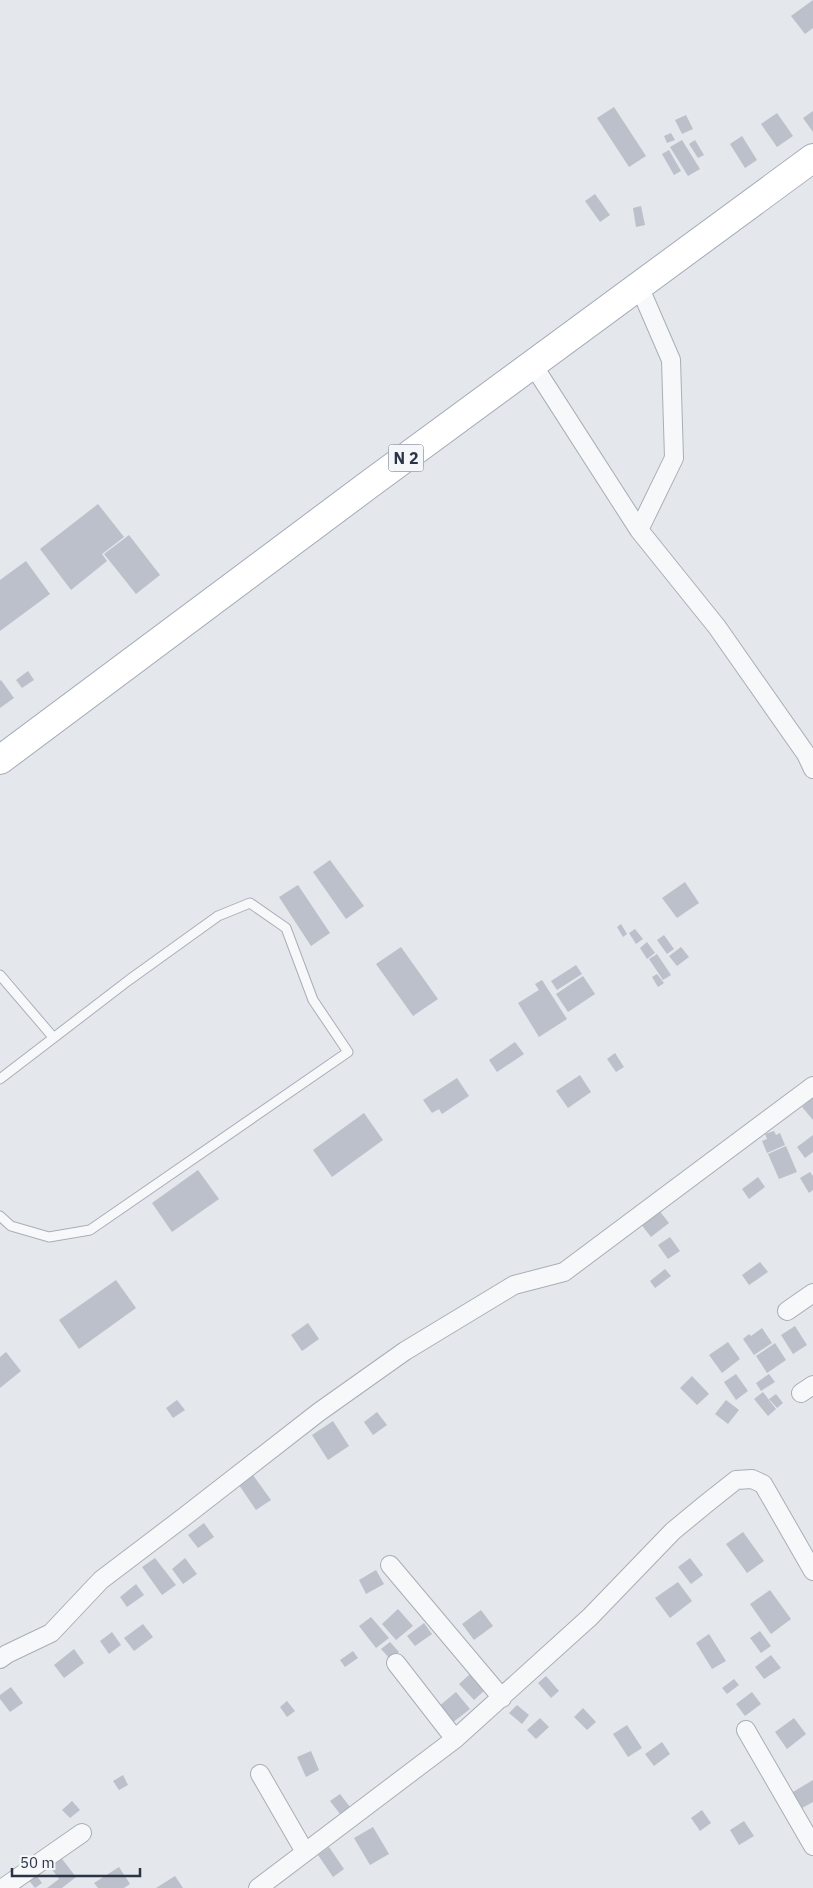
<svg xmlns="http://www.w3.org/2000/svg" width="813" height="1888" viewBox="0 0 813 1888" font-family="'IBM Plex Sans',sans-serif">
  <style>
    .building { fill: #bbc0ca }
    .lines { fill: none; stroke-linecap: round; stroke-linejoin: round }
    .lane-casing { stroke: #a9aeb7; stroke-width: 11 }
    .street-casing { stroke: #a9aeb7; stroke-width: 20 }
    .primary-casing { stroke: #a3abb8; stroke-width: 30 }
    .lane { stroke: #f7f8fa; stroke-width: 9 }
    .street { stroke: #f7f8fa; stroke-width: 18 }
    .primary { stroke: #fff; stroke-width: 28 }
    .labels { text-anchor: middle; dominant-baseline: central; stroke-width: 4; stroke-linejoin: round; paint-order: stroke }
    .shield { fill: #f4f6f9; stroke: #676e7b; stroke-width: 1 }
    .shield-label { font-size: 16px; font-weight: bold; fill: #2b3445 }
  </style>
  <rect width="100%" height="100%" fill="#e4e7ec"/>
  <path class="building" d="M 813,0 L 813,28 L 805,34 L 791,16 Z
    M 614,107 L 646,156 L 629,167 L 597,118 Z
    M 813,111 L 813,132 L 803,118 Z
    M 777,113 L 793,136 L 777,147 L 761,124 Z
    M 686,115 L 693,129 L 682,134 L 675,120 Z
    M 671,133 L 675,140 L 667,143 L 664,136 Z
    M 742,136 L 757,160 L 745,168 L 730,144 Z
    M 682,140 L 700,169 L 688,176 L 670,147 Z
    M 695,140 L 704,155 L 698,158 L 689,144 Z
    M 669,150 L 681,171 L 674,175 L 662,154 Z
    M 595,194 L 610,215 L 600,222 L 585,201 Z
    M 641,206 L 645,225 L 636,227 L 633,208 Z
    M 98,504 L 124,537 L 102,554 L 107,561 L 71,590 L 40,549 Z
    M 129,535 L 160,575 L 136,594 L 104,554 Z
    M 26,561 L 50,594 L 0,631 L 0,580 Z
    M 28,671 L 34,680 L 22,688 L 16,680 Z
    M 1,680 L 14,698 L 0,708 L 0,681 Z
    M 330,860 L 364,906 L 346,919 L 313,872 Z
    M 685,882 L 699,903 L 677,918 L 662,898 Z
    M 298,885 L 330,933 L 311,946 L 279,897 Z
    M 621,924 L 627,934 L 623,937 L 617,927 Z
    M 635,929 L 643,939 L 636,944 L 629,933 Z
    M 664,935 L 674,949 L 667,954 L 657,940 Z
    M 647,942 L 655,953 L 647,959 L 640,948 Z
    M 401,947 L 438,999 L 413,1016 L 376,964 Z
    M 681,947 L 689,957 L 677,966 L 669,956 Z
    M 657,954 L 671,975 L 663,980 L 649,959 Z
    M 576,965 L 582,974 L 557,990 L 551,981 Z
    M 657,974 L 664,983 L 658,987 L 652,977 Z
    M 583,976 L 595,994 L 568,1012 L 556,994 Z
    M 542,980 L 567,1019 L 539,1037 L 518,1003 L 539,990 L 535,984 Z
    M 515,1042 L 524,1054 L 497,1072 L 489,1060 Z
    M 615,1053 L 624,1067 L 616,1072 L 607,1059 Z
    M 580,1075 L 591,1092 L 568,1108 L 556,1091 Z
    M 457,1078 L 469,1096 L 442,1114 L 439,1109 L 432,1113 L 423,1100 Z
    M 813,1098 L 813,1120 L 802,1107 Z
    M 364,1113 L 383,1140 L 332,1177 L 313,1150 Z
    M 774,1131 L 776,1135 L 780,1133 L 785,1145 L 767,1153 L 762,1141 L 767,1139 L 765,1134 Z
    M 813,1135 L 813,1152 L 805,1158 L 797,1147 Z
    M 786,1146 L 797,1172 L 779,1179 L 768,1154 Z
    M 198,1170 L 219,1199 L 172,1232 L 152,1203 Z
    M 810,1172 L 813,1176 L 813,1190 L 809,1193 L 800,1178 Z
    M 758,1177 L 765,1187 L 749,1199 L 742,1189 Z
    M 658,1209 L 669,1223 L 651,1237 L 640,1223 Z
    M 670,1237 L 680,1251 L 668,1259 L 658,1245 Z
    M 760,1262 L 768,1272 L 749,1285 L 742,1275 Z
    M 665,1269 L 671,1276 L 655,1288 L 650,1281 Z
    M 116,1280 L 136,1308 L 79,1349 L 59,1320 Z
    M 308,1323 L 319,1339 L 302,1351 L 291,1335 Z
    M 795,1326 L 807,1345 L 793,1354 L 781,1335 Z
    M 762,1328 L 772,1343 L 754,1355 L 743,1339 L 749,1334 L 751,1336 Z
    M 728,1342 L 740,1359 L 722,1373 L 709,1355 Z
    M 775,1343 L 786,1360 L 767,1373 L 756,1356 Z
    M 6,1352 L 21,1371 L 0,1388 L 0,1357 Z
    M 736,1374 L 748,1391 L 736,1400 L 724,1382 Z
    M 769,1374 L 775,1382 L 761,1391 L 756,1383 Z
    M 692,1376 L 709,1394 L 697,1405 L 680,1388 Z
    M 763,1392 L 776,1409 L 768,1416 L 754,1399 Z
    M 776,1394 L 783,1403 L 777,1408 L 769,1399 Z
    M 177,1400 L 185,1410 L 173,1418 L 166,1408 Z
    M 726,1400 L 739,1410 L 728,1424 L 715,1414 Z
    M 377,1412 L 387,1425 L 373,1435 L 364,1422 Z
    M 333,1421 L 349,1446 L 328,1460 L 312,1435 Z
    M 253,1475 L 271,1500 L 256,1510 L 239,1485 Z
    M 204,1523 L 214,1537 L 198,1548 L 188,1535 Z
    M 743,1532 L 764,1561 L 747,1573 L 726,1544 Z
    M 155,1558 L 176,1585 L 162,1595 L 142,1567 Z
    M 185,1558 L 197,1574 L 183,1584 L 172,1569 Z
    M 690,1558 L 703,1575 L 691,1584 L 678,1567 Z
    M 376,1570 L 384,1584 L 366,1594 L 359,1580 Z
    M 678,1582 L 692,1601 L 670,1618 L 655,1598 Z
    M 136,1584 L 144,1595 L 127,1607 L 120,1597 Z
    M 770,1590 L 791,1619 L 771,1634 L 750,1604 Z
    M 398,1609 L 413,1626 L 396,1640 L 382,1624 Z
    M 481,1610 L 493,1626 L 474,1640 L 462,1624 Z
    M 371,1617 L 389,1638 L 376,1648 L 359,1626 Z
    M 424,1623 L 432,1634 L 415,1646 L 407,1636 Z
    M 143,1624 L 153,1637 L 134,1651 L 124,1638 Z
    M 760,1631 L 771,1646 L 761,1653 L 750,1638 Z
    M 112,1632 L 121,1645 L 109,1654 L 100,1641 Z
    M 709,1634 L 726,1661 L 712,1669 L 696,1643 Z
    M 390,1642 L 399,1652 L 390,1659 L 381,1649 Z
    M 74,1649 L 84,1663 L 64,1678 L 54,1665 Z
    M 353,1651 L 358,1658 L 345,1667 L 340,1660 Z
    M 771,1655 L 781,1668 L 764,1679 L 755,1667 Z
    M 470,1674 L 485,1690 L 474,1700 L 459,1684 Z
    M 546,1676 L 559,1691 L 551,1698 L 538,1683 Z
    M 734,1679 L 739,1685 L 727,1694 L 722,1688 Z
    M 11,1687 L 23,1703 L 10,1712 L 0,1699 L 0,1695 Z
    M 456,1692 L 470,1709 L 452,1723 L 438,1707 Z
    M 752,1692 L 761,1704 L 745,1716 L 736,1704 Z
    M 287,1701 L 295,1711 L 287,1717 L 280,1707 Z
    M 517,1705 L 529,1715 L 522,1724 L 509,1713 Z
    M 583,1708 L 596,1722 L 587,1730 L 574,1717 Z
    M 540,1718 L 549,1727 L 536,1739 L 527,1730 Z
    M 794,1718 L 806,1734 L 787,1749 L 775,1732 Z
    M 627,1725 L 642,1748 L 628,1757 L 613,1734 Z
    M 662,1742 L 670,1754 L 654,1766 L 645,1754 Z
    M 311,1751 L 319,1770 L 306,1777 L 297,1757 Z
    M 123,1775 L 128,1785 L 119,1790 L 113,1781 Z
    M 813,1780 L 813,1802 L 802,1808 L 793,1792 Z
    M 340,1794 L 350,1807 L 340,1814 L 330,1801 Z
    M 72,1801 L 80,1810 L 70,1818 L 62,1810 Z
    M 702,1810 L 711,1823 L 700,1831 L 691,1818 Z
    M 744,1821 L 754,1836 L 739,1845 L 730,1830 Z
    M 373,1827 L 389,1854 L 370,1865 L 354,1838 Z
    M 329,1847 L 344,1869 L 333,1877 L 318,1855 Z
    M 59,1855 L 76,1877 L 62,1888 L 47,1888 L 59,1879 L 48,1864 Z
    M 119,1867 L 130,1884 L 124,1888 L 98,1888 L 94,1883 Z
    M 34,1872 L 42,1883 L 35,1888 L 27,1878 Z
    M 175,1876 L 183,1888 L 156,1888 Z"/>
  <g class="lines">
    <g class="lane-casing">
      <path id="lane" d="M 0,975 L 53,1037
        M 0,1079 L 129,980 L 218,916 L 250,903 L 286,928 L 313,1000 L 348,1052 L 90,1230 L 49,1237 L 11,1226 L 0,1216"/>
    </g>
    <g class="street-casing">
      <path id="street" d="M 639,286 L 671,360 L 674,458 L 639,530 L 717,627 L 806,754 L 813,769
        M 533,365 L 639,530
        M 787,1311 L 813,1293
        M 801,1393 L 813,1385
        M 390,1565 L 502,1698
        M 0,1659 L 7,1654 L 51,1633 L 101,1580 L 184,1517 L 319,1412 L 405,1351 L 514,1285 L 564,1272 L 813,1086
        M 396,1663 L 455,1739
        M 746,1730 L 813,1846
        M 260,1774 L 305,1852
        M 3,1888 L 82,1833
        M 258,1888 L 455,1739 L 590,1617 L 673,1531 L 707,1503 L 736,1480 L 752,1479 L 763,1484 L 813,1571"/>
    </g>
    <g class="primary-casing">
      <path id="primary" d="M 0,760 L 371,483 L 813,158"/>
    </g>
    <use href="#lane" class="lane"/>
    <use href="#street" class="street"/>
    <use href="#primary" class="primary"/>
  </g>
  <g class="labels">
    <rect class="shield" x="388.5" y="444.5" width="35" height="27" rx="4"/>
    <g class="shield-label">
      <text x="406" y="458">N 2</text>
    </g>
  </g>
  <path d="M12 1868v8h128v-8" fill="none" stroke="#2b3445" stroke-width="2.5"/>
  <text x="20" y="1868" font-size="15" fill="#2b3445" stroke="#f4f6f9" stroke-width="4" paint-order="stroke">50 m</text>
</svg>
